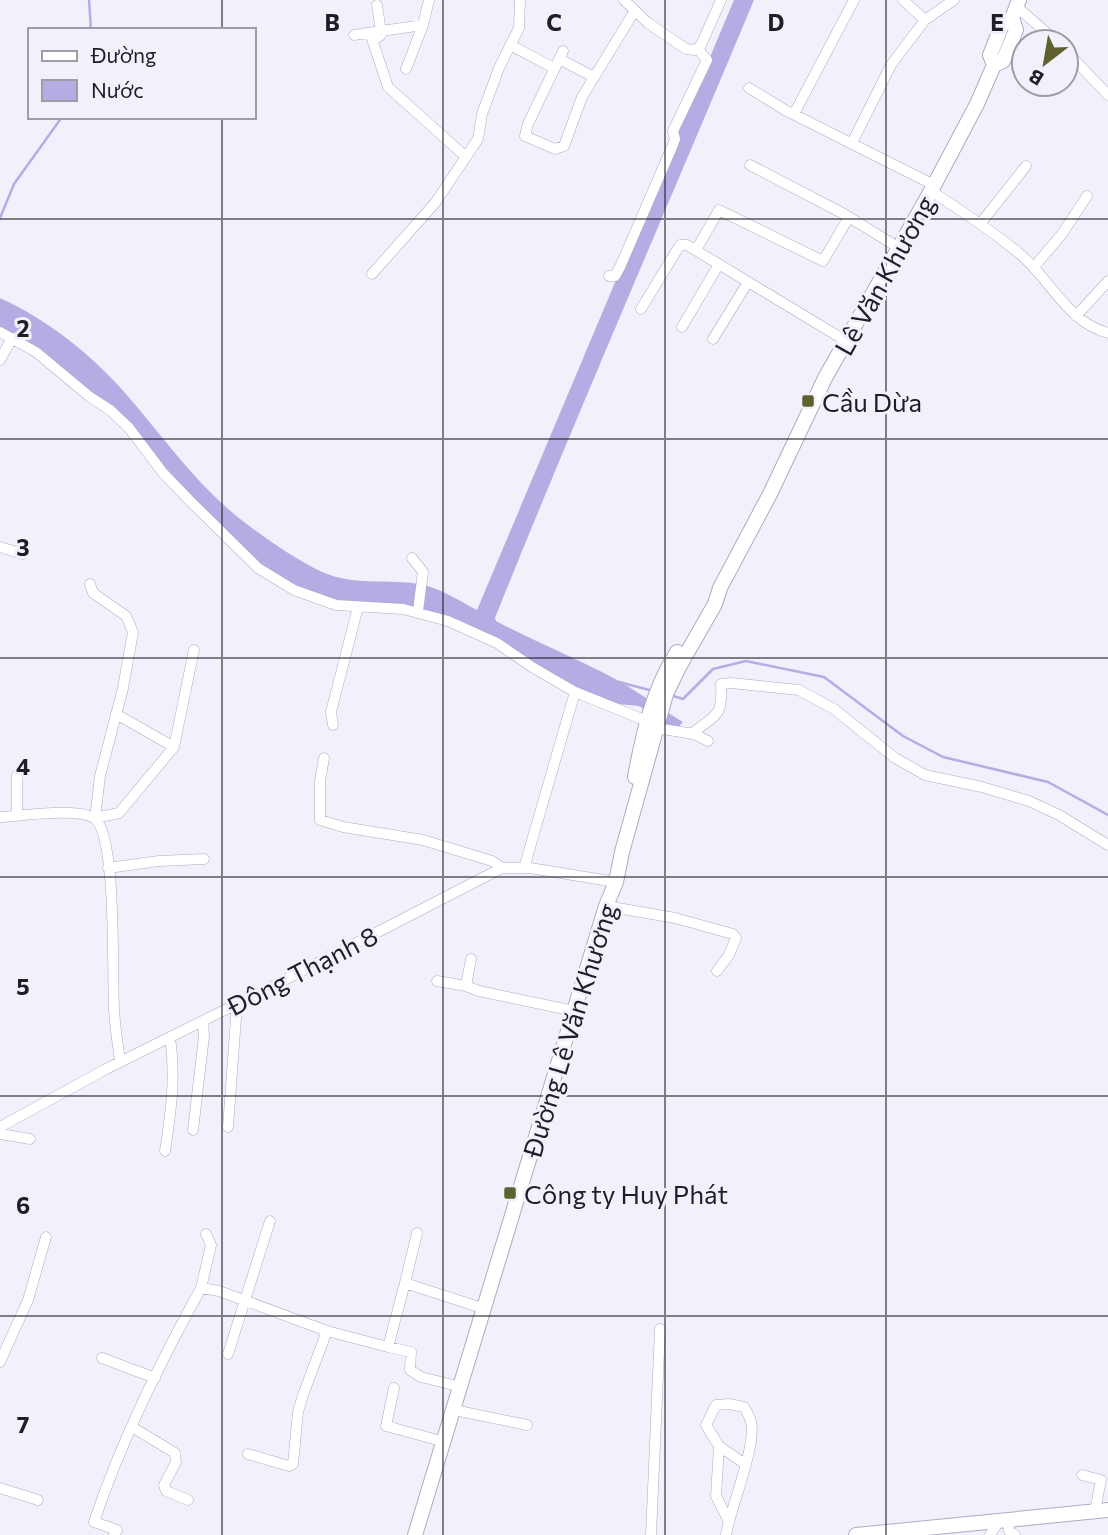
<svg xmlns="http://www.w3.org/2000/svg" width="1108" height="1535" viewBox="0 0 1108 1535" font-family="Commissioner,sans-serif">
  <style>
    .water { fill: #b5ace4 }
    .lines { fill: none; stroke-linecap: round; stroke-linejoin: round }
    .stream { stroke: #b5ace4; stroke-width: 2.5 }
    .minor-casing { stroke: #adaac3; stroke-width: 11 }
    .secondary-casing { stroke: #adaac3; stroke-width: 16 }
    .minor { stroke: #fff; stroke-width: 10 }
    .secondary { stroke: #fff; stroke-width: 14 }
    .grid { fill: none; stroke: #1f1e27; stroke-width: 2; stroke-opacity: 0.55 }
    .poi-dot { fill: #5e612e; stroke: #f2f1fb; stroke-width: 2.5 }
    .labels { text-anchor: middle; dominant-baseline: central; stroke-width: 6; stroke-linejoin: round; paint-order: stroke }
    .street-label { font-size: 26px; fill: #1f1e27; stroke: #f2f1fb }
    .poi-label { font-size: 26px; fill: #1f1e27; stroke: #f2f1fb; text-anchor: start }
    .grid-label { font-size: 23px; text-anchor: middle; font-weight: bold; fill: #1f1e27; stroke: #f2f1fb; stroke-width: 6; stroke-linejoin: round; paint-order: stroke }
  </style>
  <rect width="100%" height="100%" fill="#f2f1fb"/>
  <path class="water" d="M 734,0 L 754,0 C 668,206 578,411 495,618 L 496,621 C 532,640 569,655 604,673 C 632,687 657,706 683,722 L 676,730 L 639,706 L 606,703 L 570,687 L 464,627 L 410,606 L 388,603 L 358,605 L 317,597 L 255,563 L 71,376 L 54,360 L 0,328 L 0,298 C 48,320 91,354 126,394 C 165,439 199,489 248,525 C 271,542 304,565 330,575 C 358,585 390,579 419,584 C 440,588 458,600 477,610 Z"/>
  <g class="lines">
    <path class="stream" d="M 89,0 L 91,30
      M 0,218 L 14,184 L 62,117
      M 619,682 L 653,691
      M 670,695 L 683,699 L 713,669 L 746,661 L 824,677 L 903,736 L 943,757 L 1048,782 L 1108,815"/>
    <g class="minor-casing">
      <path id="minor" d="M 624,0 L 648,23 L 686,49 L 695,50 L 701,45 L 721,0
        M 903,0 L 925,20 L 954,0
        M 377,5 L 381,32 L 380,36 L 372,39 L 388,87 L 466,157
        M 1016,6 L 1057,42
        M 354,35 L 423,25 L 429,0
        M 510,45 L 554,68
        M 563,51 L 528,124 L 525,136 L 555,149 L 564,146 L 582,97 L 634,12
        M 1066,51 L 1108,95
        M 559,59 L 594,77
        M 406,69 L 423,25
        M 749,88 L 785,110 L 934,185
        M 794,114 L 854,0
        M 852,143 L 891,65 L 925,20
        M 750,165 L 844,214 L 899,248
        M 931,191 C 962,211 992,231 1020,254 C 1051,280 1067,322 1108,333
        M 980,224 L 1026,166
        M 696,250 L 719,210 L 823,261 L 849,217
        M 1034,267 L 1062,234 L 1087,196
        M 372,274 L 435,203 L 478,139 L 482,114 L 499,68 L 519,28 L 520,0
        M 609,276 L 615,276 L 620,267 L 672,147 L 675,139 L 673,131 L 707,60 L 701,53 L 699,47
        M 641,309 L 680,245 L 687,245 L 846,341
        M 1076,316 L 1108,281
        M 682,327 L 719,264
        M 0,332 L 36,352 L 90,397 L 110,410 L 129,428 L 163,473 L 191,502 L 258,568 L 294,590 L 336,605 L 403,609 L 448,621 L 497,643 L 532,667 L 575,692 L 647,721
        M 713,339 L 748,282
        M 0,360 L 12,338
        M 0,547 L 23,554
        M 412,558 L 423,572 L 418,611
        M 90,584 L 93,593 L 126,616 L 133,632 L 123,688 L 100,776 L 95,818 L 119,813 L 174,747 L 194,650
        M 116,714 L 174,747
        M 333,725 L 331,712 L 358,607
        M 656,728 L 694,734 L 708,741
        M 692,734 C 715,713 723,720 721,684 L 731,683 L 799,690 L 834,709 L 895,758 L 925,775 L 982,787 L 1029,801 L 1059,815 L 1108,845
        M 324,758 L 320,781 L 320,820 L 343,827 L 423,840 L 492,861 L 502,868
        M 17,816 L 17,775
        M 0,817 C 20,816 81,807 95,819 C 117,836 112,977 114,1009 C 115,1027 118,1045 120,1062
        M 108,868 L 159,861 L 204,859
        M 524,868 L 575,692
        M 606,906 L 675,918 L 733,934 L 736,938 L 729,955 L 717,971
        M 471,959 L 466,986 L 479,991 L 574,1011
        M 437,981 L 466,986
        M 0,1127 L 106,1069 L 267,989 L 502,868 L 530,868 L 616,882
        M 228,1127 L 237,1004
        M 193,1130 L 204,1036 L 203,1021
        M 0,1134 L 30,1139
        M 165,1151 C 171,1112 176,1076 170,1037
        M 417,1233 L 405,1283 L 485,1309
        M 405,1283 L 388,1347 L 411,1352 L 410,1370 L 421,1377 L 461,1387
        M 201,1288 L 211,1245 L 206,1234
        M 228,1354 L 270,1221
        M 102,1358 L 155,1378
        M 0,1362 L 28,1300 L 46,1237
        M 394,1388 L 386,1426 L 445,1442
        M 454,1410 L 527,1425
        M 132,1427 L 175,1453 L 176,1462 L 164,1485 L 166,1491 L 188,1500
        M 719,1446 L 716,1496 L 728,1520
        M 248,1454 L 289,1466 L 293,1464 L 298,1412 L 303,1395 L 327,1331
        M 1082,1475 L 1101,1480 L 1095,1511
        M 0,1488 L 38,1500
        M 1008,1520 L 1009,1531 L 1015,1535
        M 114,1535 L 117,1530 L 94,1522 C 121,1441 160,1363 201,1288 L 219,1291 L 327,1331 L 388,1347
        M 651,1535 L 660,1329
        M 726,1535 C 730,1509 757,1445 751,1422 C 750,1417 746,1411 744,1407 L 729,1404 L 716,1405 L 706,1425 L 719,1446 L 745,1464
        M 990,1535 L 999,1521"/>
    </g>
    <g class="secondary-casing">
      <path id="secondary" d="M 994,65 L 1003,61 L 1016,30 L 1012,18
        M 635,777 C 643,733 653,690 677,652
        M 415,1535 L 606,906 L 616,882 L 622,852 L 666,694 L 679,667 L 715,604 L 720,588 L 770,494 L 825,378 L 931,191 L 977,104 L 994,65 L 990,55 L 1002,25 L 1012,18 L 1019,0
        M 856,1535 L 1108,1510"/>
    </g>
    <use href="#minor" class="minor"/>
    <use href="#secondary" class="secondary"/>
  </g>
  <path class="grid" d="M 222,0 L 222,30M 443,0 L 443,1535M 665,0 L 665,1535M 886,0 L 886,1535M 222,117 L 222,1535M 0,219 L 1108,219M 0,439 L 1108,439M 0,658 L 1108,658M 0,877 L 1108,877M 0,1096 L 1108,1096M 0,1316 L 1108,1316"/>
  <g class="poi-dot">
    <rect x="801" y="394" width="14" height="14" rx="3.5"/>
    <rect x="503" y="1186" width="14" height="14" rx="3.5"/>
  </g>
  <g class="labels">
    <g class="street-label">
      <text transform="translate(884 275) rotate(-61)">Lê Văn Khương</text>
      <text transform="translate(302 970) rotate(-27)">Đông Thạnh 8</text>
      <text transform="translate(569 1030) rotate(-73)">Đường Lê Văn Khương</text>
    </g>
    <g class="poi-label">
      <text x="822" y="401">Cầu Dừa</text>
      <text x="524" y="1193">Công ty Huy Phát</text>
    </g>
  </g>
  <g class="grid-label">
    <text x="332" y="31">B</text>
    <text x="554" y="31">C</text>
    <text x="776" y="31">D</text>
    <text x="997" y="31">E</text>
    <text x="23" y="337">2</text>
    <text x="23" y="556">3</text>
    <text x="23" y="775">4</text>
    <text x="23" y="995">5</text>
    <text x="23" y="1214">6</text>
    <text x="23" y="1433">7</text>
  </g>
  <rect x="28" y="28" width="228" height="91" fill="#f2f1fb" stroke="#9e9da6" stroke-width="2"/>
  <rect x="42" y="51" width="35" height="10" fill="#ffffff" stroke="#9e9da6" stroke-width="2"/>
  <text x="91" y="63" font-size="21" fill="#1f1e27">Đường</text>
  <rect x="42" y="80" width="35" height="21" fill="#b5ace4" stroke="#9e9da6" stroke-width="2"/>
  <text x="91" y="98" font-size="21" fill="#1f1e27">Nước</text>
  <g transform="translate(1045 63) rotate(211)"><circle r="33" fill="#f2f1fb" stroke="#9e9da6" stroke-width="2"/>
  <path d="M0-5L12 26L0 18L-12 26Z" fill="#5e612e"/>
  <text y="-10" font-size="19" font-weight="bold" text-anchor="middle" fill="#1f1e27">B</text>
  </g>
</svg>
